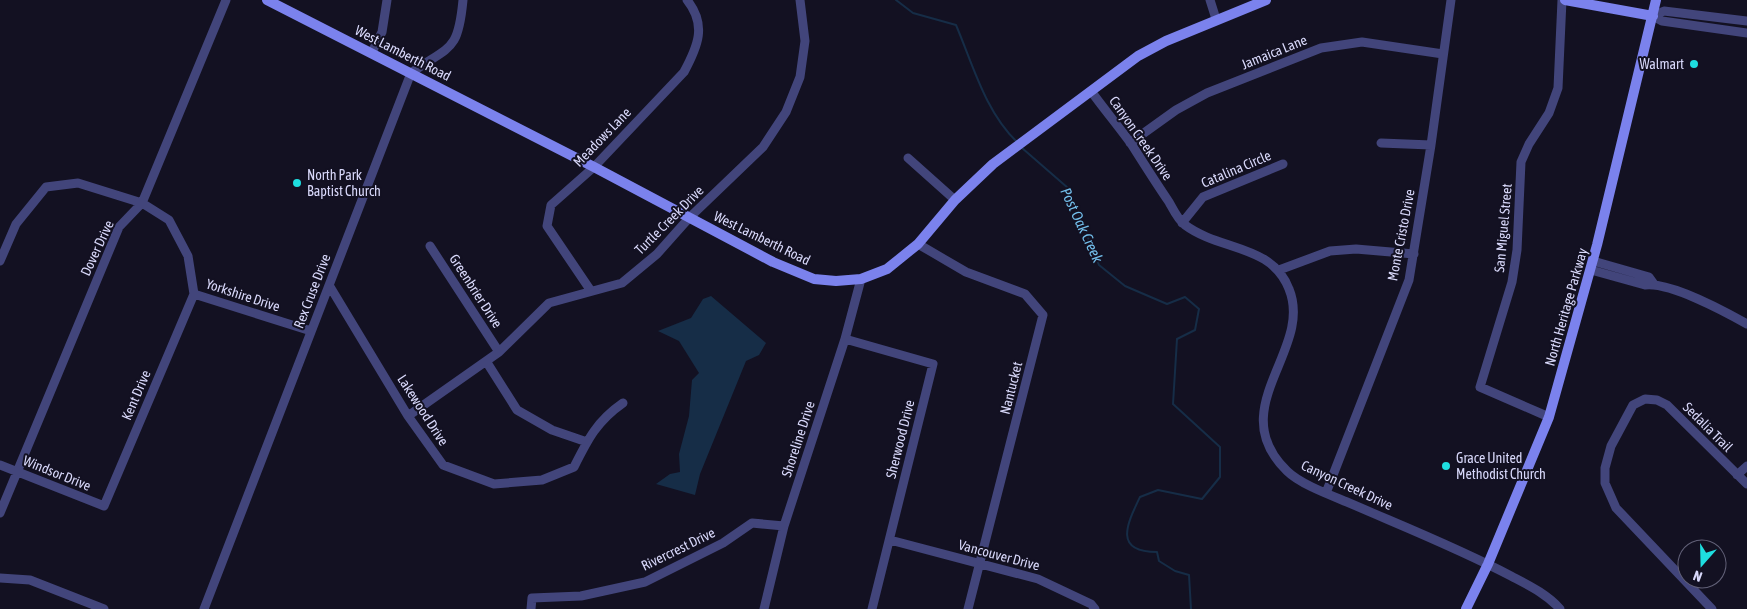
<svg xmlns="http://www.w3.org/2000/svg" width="1747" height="609" viewBox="0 0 1747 609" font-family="'Asap Condensed',sans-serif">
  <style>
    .water { fill: #162d47 }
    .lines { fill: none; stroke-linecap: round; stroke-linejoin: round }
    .stream { stroke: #162d47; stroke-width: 2 }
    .street { stroke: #42457b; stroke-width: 9 }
    .secondary { stroke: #7b82ed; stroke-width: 10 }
    .poi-dot { fill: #1edee0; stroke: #131122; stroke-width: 2 }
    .labels { text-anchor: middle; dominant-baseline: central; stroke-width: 4; stroke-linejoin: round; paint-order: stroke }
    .street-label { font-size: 14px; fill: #d8d8fa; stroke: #131122 }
    .poi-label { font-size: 14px; fill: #d8d8fa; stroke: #131122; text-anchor: start }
    .water-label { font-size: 15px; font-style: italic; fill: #73bfec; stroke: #131122 }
  </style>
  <rect width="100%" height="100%" fill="#131122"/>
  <path class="water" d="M 711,296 L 766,343 L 759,355 L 746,361 L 700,474 L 695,495 L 656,484 L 670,474 L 680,472 L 679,454 L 689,416 L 692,380 L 699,373 L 679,341 L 658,331 L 691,318 L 703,299 Z"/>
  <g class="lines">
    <path class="stream" d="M 896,0 L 913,13 L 956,25 C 973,65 985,111 1017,142
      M 1022,148 L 1068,188 L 1099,265 L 1125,286 L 1167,304 L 1185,297 L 1199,309 L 1195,330 L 1177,339 L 1173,404 L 1220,447 L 1220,477 L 1202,499 L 1158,490 L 1140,497 C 1127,524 1113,552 1157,552 L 1159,561 L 1175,571 L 1189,575 L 1191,609"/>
    <path class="street" d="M 1210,0 L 1216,19
      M 1653,16 L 1664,11 L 1747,21
      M 1653,16 L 1662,21 L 1747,33
      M 372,52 L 382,32 L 387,0
      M 1091,91 C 1104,109 1119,127 1132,145 C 1144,164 1156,183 1169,202 C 1173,209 1178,220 1185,225 C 1220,251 1272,244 1289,289 C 1314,350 1222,408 1287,471 C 1300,484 1330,495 1347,502 C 1402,526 1458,548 1511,576 C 1528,585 1547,594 1560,609
      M 1130,143 L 1176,110 L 1207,93 L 1321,48 L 1362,42 L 1443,54
      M 1381,143 L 1431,145
      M 908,158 L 955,200
      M 1182,223 L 1203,197 L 1283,164
      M 918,244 L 966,272 L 1025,294 L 1043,315 L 968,609
      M 430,246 L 499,352
      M 0,261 L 16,224 L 46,187 L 78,183 L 142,203 L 169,220 L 188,256 L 194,294
      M 1593,261 L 1649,277 L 1654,284
      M 1279,270 L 1330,251 L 1356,249 L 1414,254
      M 1591,270 L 1645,285 C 1670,282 1724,311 1747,324
      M 329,285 L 408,416 L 443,465 L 494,484 L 542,480 L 574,467 C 588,439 597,421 623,403
      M 591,291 L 547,226 L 551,205 L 594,167 L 684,72 C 698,46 707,25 687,0
      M 194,294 L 311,331
      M 845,339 L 933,364 L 872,609
      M 486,361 L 517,410 L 552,430 L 587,442
      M 408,416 L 499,352 L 549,303 L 622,283 L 657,254 L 689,218 L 763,147 L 786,112 L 800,77 L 805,41 L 800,0
      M 1549,417 L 1480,387 L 1512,282 L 1517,250 L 1521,162 L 1529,144 L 1549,113 L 1558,88 L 1562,0
      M 0,465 L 104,506 L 194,294
      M 1737,475 L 1747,466
      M 1326,493 L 1409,280 L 1431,145 L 1451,0
      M 0,513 L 119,227 L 142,203 L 226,0
      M 890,540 L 1038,579 L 1091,604 L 1095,609
      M 0,578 L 30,580 L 104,609
      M 204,609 L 411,73 C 450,45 458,53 463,0
      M 531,609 L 532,598 L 581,596 L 645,582 L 723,543 L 752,523 L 784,526
      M 764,609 L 784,526 L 845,339 L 861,279
      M 1712,609 L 1616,508 L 1605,483 L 1605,468 L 1611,446 L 1633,405 L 1645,399 L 1657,400 L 1667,405 L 1747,484"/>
    <path class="secondary" d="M 267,0 L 594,167 L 773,262 L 814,279 L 836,281 L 861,279 L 887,269 L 918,244 L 955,200 L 993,164 L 1138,56 L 1166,41 L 1266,0
      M 1565,0 L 1653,16
      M 1466,609 L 1488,564 L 1549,417 L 1597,245 L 1656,0"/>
  </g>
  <g class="poi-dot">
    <circle cx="1694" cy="64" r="5"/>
    <circle cx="297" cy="183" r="5"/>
    <circle cx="1446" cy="466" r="5"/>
  </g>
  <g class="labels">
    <g class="street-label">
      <text transform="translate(1274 52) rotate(-22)">Jamaica Lane</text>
      <text transform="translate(403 53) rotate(27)">West Lamberth Road</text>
      <text transform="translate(602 137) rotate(-46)">Meadows Lane</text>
      <text transform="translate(1141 138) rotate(55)">Canyon Creek Drive</text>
      <text transform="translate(1236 169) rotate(-23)">Catalina Circle</text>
      <text transform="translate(669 220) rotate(-45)">Turtle Creek Drive</text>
      <text transform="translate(1503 228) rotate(-85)">San Miguel Street</text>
      <text transform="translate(1401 235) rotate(-79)">Monte Cristo Drive</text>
      <text transform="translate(762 238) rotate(26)">West Lamberth Road</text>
      <text transform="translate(97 248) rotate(-65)">Dover Drive</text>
      <text transform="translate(312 291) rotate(-69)">Rex Cruse Drive</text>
      <text transform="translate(476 291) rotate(57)">Greenbrier Drive</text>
      <text transform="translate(243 295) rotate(18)">Yorkshire Drive</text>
      <text transform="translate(1566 307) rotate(-74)">North Heritage Parkway</text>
      <text transform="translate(1011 388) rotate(-76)">Nantucket</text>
      <text transform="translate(136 395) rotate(-67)">Kent Drive</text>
      <text transform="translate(423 410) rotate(57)">Lakewood Drive</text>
      <text transform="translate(1708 427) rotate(45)">Sedalia Trail</text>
      <text transform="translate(798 439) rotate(-72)">Shoreline Drive</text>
      <text transform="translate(900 439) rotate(-76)">Sherwood Drive</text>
      <text transform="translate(57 473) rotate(22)">Windsor Drive</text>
      <text transform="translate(1347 485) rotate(25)">Canyon Creek Drive</text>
      <text transform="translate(678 549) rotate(-26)">Rivercrest Drive</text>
      <text transform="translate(999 555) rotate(15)">Vancouver Drive</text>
    </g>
    <g class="poi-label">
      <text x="1684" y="64" text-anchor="end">Walmart</text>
      <text x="307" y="175">North Park<tspan x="307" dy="16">Baptist Church</tspan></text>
      <text x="1456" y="458">Grace United<tspan x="1456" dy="16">Methodist Church</tspan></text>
    </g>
    <g class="water-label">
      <text transform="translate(1082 225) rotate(65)">Post Oak Creek</text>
    </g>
  </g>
  <g transform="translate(1702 564) rotate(200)"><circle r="24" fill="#131122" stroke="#626178"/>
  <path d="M0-4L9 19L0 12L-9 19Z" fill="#1edee0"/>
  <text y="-8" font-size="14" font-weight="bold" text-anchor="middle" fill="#d8d8fa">N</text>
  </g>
</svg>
